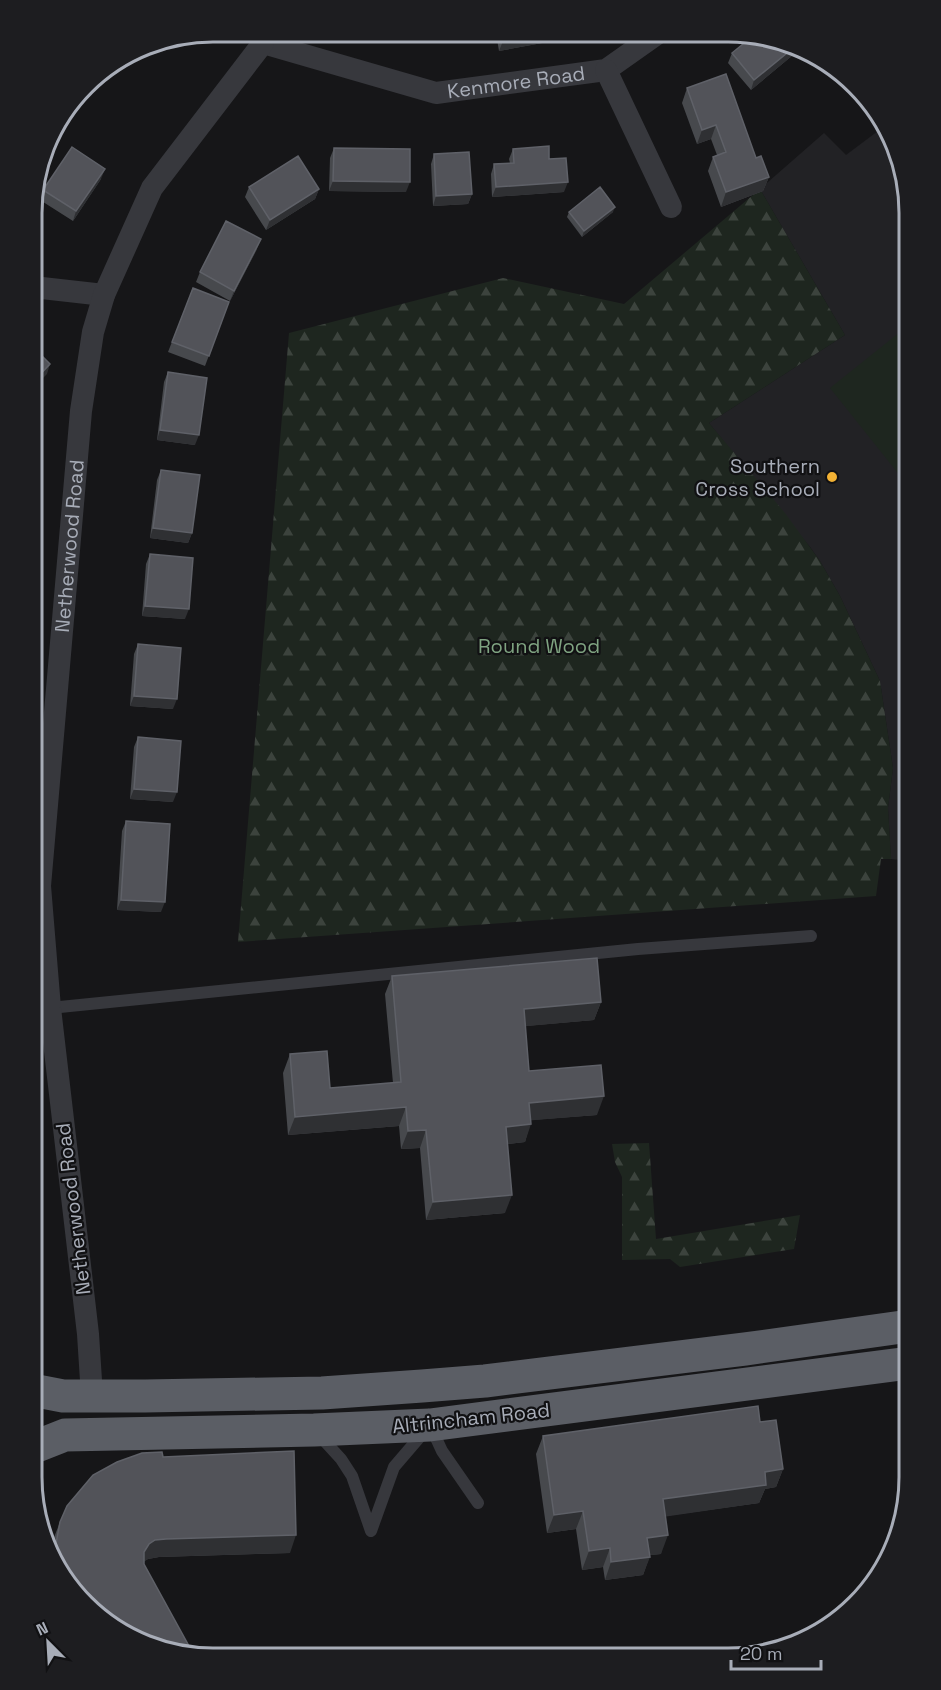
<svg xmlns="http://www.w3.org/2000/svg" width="941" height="1690" viewBox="0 0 941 1690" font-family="'Space Grotesk',sans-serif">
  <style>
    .built { fill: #222225 }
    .green { fill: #1e261f }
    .forest { fill: url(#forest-firs) }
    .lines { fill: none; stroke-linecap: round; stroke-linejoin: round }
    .service { stroke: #37383d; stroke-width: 12 }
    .minor { stroke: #37383d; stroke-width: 22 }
    .trunk { stroke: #5b5e65; stroke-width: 33 }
    .rail { stroke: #4a4c52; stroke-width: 4.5; stroke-dasharray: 8 6; stroke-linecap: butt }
    .wall { fill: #47494d }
    .shaded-wall { fill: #2f3033 }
    .building { fill: #525359; stroke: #5f6168; stroke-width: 1.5 }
    .poi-dot { fill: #f2b134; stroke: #111113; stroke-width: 2 }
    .labels { text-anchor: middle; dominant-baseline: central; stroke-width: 4.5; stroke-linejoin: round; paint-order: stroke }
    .street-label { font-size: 20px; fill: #a8adb8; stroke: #111113 }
    .poi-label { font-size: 20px; fill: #a8adb8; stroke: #111113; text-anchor: end }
    .park-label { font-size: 20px; fill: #7fa381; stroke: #111113 }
    .rim { fill: none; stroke: #a8adb8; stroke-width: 3 }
  </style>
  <defs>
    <pattern id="forest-firs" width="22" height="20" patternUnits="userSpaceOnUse" patternTransform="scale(1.5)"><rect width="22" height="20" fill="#1e261f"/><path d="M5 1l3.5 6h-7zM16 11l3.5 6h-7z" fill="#3c433d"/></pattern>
  </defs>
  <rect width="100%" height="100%" fill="#161618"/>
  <path class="built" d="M 882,128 L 900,155 L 909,213 L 909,861 L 891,859 L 888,808 L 893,768 L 880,681 L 840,596 L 820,561 L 810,547 L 709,423 L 845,335 L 760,189 L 824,133 L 846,155 Z"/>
  <path class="green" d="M 905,328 L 909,335 L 909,487 L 830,388 Z"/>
  <path class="forest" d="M 760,189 L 845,335 L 709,423 L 785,513 L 820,561 L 840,596 L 880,681 L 893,768 L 888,808 L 891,859 L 881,859 L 876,896 L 238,942 L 289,333 L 503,278 L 624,304 Z
    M 649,1143 L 656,1239 L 800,1215 L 794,1249 L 680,1267 L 670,1259 L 622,1260 L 622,1177 L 615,1162 L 612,1144 Z"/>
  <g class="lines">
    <path class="service" d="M 50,1008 L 638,949 L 811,936
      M 319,1435 L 341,1459 L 352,1476 L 371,1531 L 394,1467 L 430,1425 L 442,1451 L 478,1503"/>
    <g class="minor">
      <path id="s1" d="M 263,43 L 436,93 L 606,70 L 657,34"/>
      <path d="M 606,70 L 671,207"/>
      <path d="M 33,287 L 104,295"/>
      <path id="s2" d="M 92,1396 L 88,1334 L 50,1008 L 40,886 L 81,411 L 93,332 L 104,295 L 152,188 L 263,43 L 263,32"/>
    </g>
    <path class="trunk" d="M 32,1390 L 63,1396 L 145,1396 L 322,1393 L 422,1386 L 485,1381 L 745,1349 L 909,1326
      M 32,1448 L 65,1435 L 314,1430 L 430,1425 L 909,1363"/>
    <path class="rail" d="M 786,1649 L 832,1625"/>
  </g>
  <path class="wall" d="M 376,33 L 402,33 L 397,43 Z
    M 496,33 L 556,34 L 553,41 L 499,51 Z
    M 732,53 L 793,55 L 751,90 L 728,63 Z
    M 687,88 L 756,158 L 769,177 L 763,191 L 721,207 L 708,171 L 713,157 L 717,155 L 711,139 L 697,144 L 682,103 Z
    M 334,148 L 406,192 L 329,191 L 330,158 Z
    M 513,149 L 549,159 L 564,192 L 492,197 L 491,174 L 494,164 L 510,163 L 509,159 Z
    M 434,154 L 472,194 L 468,204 L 433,206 L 431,164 Z
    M 101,179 L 73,221 L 40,200 L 43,190 Z
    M 249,187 L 319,189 L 315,199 L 266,230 L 245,197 Z
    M 569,212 L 613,212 L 582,237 L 567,217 Z
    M 257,249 L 230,301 L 196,282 L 200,272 Z
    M 193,288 L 229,302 L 205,366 L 168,352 Z
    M 168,372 L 195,445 L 157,440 L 164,382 Z
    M 161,470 L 192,533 L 188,543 L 150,538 L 157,480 Z
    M 150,554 L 185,619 L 142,616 L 146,564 Z
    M 909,634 L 909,650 L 904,648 Z
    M 138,644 L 173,709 L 130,706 L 134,654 Z
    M 138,737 L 173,802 L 130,799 L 134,747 Z
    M 126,821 L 161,912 L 117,910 L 122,831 Z
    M 392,976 L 601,1002 L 594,1020 L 525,1026 L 529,1071 L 597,1115 L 531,1120 L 525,1142 L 508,1144 L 505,1213 L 426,1220 L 420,1148 L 401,1149 L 399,1126 L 288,1135 L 283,1073 L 290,1054 L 330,1088 L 393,1083 L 385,994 Z
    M 760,1422 L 783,1469 L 776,1487 L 765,1489 L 759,1503 L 665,1516 L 661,1554 L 650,1555 L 643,1575 L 605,1580 L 603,1567 L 582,1570 L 576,1529 L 547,1533 L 536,1454 L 543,1436 Z
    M 163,1457 L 290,1553 L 159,1557 L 148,1559 L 144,1561 L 144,1564 L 94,1614 L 51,1550 L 53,1540 L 60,1522 Z"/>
  <path class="shaded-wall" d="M 541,34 L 556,34 L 553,41 L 499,51 L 503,41 Z
    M 792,49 L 795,51 L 793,55 L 751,90 L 754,80 Z
    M 716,125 L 711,139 L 697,144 L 702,130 Z
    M 105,169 L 101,179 L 73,221 L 76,211 Z
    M 769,177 L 763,191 L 721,207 L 726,192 Z
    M 333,181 L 410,182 L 406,192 L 329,191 Z
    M 568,182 L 564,192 L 492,197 L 496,187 Z
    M 319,189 L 315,199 L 266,230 L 270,220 Z
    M 472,194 L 468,204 L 433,206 L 436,196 Z
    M 615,207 L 613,212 L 582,237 L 584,231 Z
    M 261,239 L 257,249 L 230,301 L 234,291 Z
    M 50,364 L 47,374 L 33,388 L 33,382 Z
    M 160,430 L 199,435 L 195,445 L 157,440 Z
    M 153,528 L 192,533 L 188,543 L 150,538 Z
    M 145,606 L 189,609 L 185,619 L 142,616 Z
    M 134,696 L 177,699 L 173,709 L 130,706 Z
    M 134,789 L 177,792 L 173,802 L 130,799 Z
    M 121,900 L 165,902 L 161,912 L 117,910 Z
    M 601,1002 L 594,1020 L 517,1027 L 524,1009 Z
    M 604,1096 L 597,1115 L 523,1121 L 529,1103 Z
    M 406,1107 L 399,1126 L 288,1135 L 295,1117 Z
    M 531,1124 L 525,1142 L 499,1145 L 506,1127 Z
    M 426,1130 L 420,1148 L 401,1149 L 408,1131 Z
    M 512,1195 L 505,1213 L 426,1220 L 433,1202 Z
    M 783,1469 L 776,1487 L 765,1489 L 759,1503 L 656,1518 L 663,1499 L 765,1472 Z
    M 583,1511 L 576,1529 L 547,1533 L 554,1515 Z
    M 296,1535 L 290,1553 L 159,1557 L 148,1559 L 142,1563 L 144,1552 L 149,1544 L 155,1540 L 166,1539 Z
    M 668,1535 L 661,1554 L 641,1556 L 647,1538 Z
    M 610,1548 L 603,1567 L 582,1570 L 589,1551 Z
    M 650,1557 L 643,1575 L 605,1580 L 611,1562 Z"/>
  <path class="building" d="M 502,33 L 541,34 L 503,41 Z
    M 754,35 L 763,35 L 792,49 L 754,80 L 732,53 Z
    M 726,74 L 756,158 L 761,156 L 769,177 L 726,192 L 713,157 L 726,152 L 716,125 L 702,130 L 687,88 Z
    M 549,146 L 549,159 L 566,158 L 568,182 L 496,187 L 494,164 L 514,163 L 513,149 Z
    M 72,147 L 105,169 L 76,211 L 43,190 Z
    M 334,148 L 410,149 L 410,182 L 333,181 Z
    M 469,152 L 472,194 L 436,196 L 434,154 Z
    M 298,156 L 319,189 L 270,220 L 249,187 Z
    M 600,187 L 615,207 L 584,231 L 569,212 Z
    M 226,221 L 261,239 L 234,291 L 200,272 Z
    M 193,288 L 229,302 L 209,356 L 172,342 Z
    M 33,347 L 50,364 L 33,382 Z
    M 168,372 L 207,378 L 199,435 L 160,430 Z
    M 33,461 L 36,462 L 33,501 Z
    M 161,470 L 200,475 L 192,533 L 153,528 Z
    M 150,554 L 193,558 L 189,609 L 145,606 Z
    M 138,644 L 181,648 L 177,699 L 134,696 Z
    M 138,737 L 181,741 L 177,792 L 134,789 Z
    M 126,821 L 170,824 L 165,902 L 121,900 Z
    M 597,958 L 601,1002 L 524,1009 L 529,1071 L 601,1065 L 604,1096 L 529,1103 L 531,1124 L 506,1127 L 512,1195 L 433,1202 L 426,1130 L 408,1131 L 406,1107 L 295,1117 L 290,1054 L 327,1051 L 330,1088 L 401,1082 L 392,976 Z
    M 758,1406 L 760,1422 L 776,1420 L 783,1469 L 765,1472 L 766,1485 L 663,1499 L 668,1535 L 647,1538 L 650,1557 L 611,1562 L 610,1548 L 589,1551 L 583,1511 L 554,1515 L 543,1436 Z
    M 294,1451 L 296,1535 L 166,1539 L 155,1540 L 149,1544 L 144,1552 L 144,1564 L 195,1657 L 189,1657 L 133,1640 L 94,1614 L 54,1554 L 60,1522 L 67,1506 L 93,1475 L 117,1462 L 142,1453 L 162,1452 L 163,1457 Z"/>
  <circle class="poi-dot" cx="832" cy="477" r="6"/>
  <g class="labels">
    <g class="street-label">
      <text stroke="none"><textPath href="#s1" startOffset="261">Kenmore Road</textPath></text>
      <text stroke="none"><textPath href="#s2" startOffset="854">Netherwood Road</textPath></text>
      <text transform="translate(73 1209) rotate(-97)">Netherwood Road</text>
      <text transform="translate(471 1418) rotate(-6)">Altrincham Road</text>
    </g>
    <g class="poi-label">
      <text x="820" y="466">Southern<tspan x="820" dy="23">Cross School</tspan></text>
    </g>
    <g class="park-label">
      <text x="539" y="646">Round Wood</text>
    </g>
  </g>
  <path d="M0 0H941V1690H0ZM213 42H728A171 171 0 0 1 899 213V1477A171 171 0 0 1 728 1648H213A171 171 0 0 1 42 1477V213A171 171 0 0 1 213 42Z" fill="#1d1d20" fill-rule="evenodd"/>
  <path class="rim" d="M213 42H728A171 171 0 0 1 899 213V1477A171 171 0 0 1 728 1648H213A171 171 0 0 1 42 1477V213A171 171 0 0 1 213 42Z"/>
  <g transform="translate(48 1642) rotate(336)" stroke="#111113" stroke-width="4.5" paint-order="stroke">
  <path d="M0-4.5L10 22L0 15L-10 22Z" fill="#a8adb8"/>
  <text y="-9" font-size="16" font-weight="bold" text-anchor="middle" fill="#a8adb8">N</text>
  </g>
  <path d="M731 1660v9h90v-9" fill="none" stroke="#a8adb8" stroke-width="3"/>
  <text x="740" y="1660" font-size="18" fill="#a8adb8" stroke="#111113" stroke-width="4.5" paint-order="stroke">20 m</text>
</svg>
